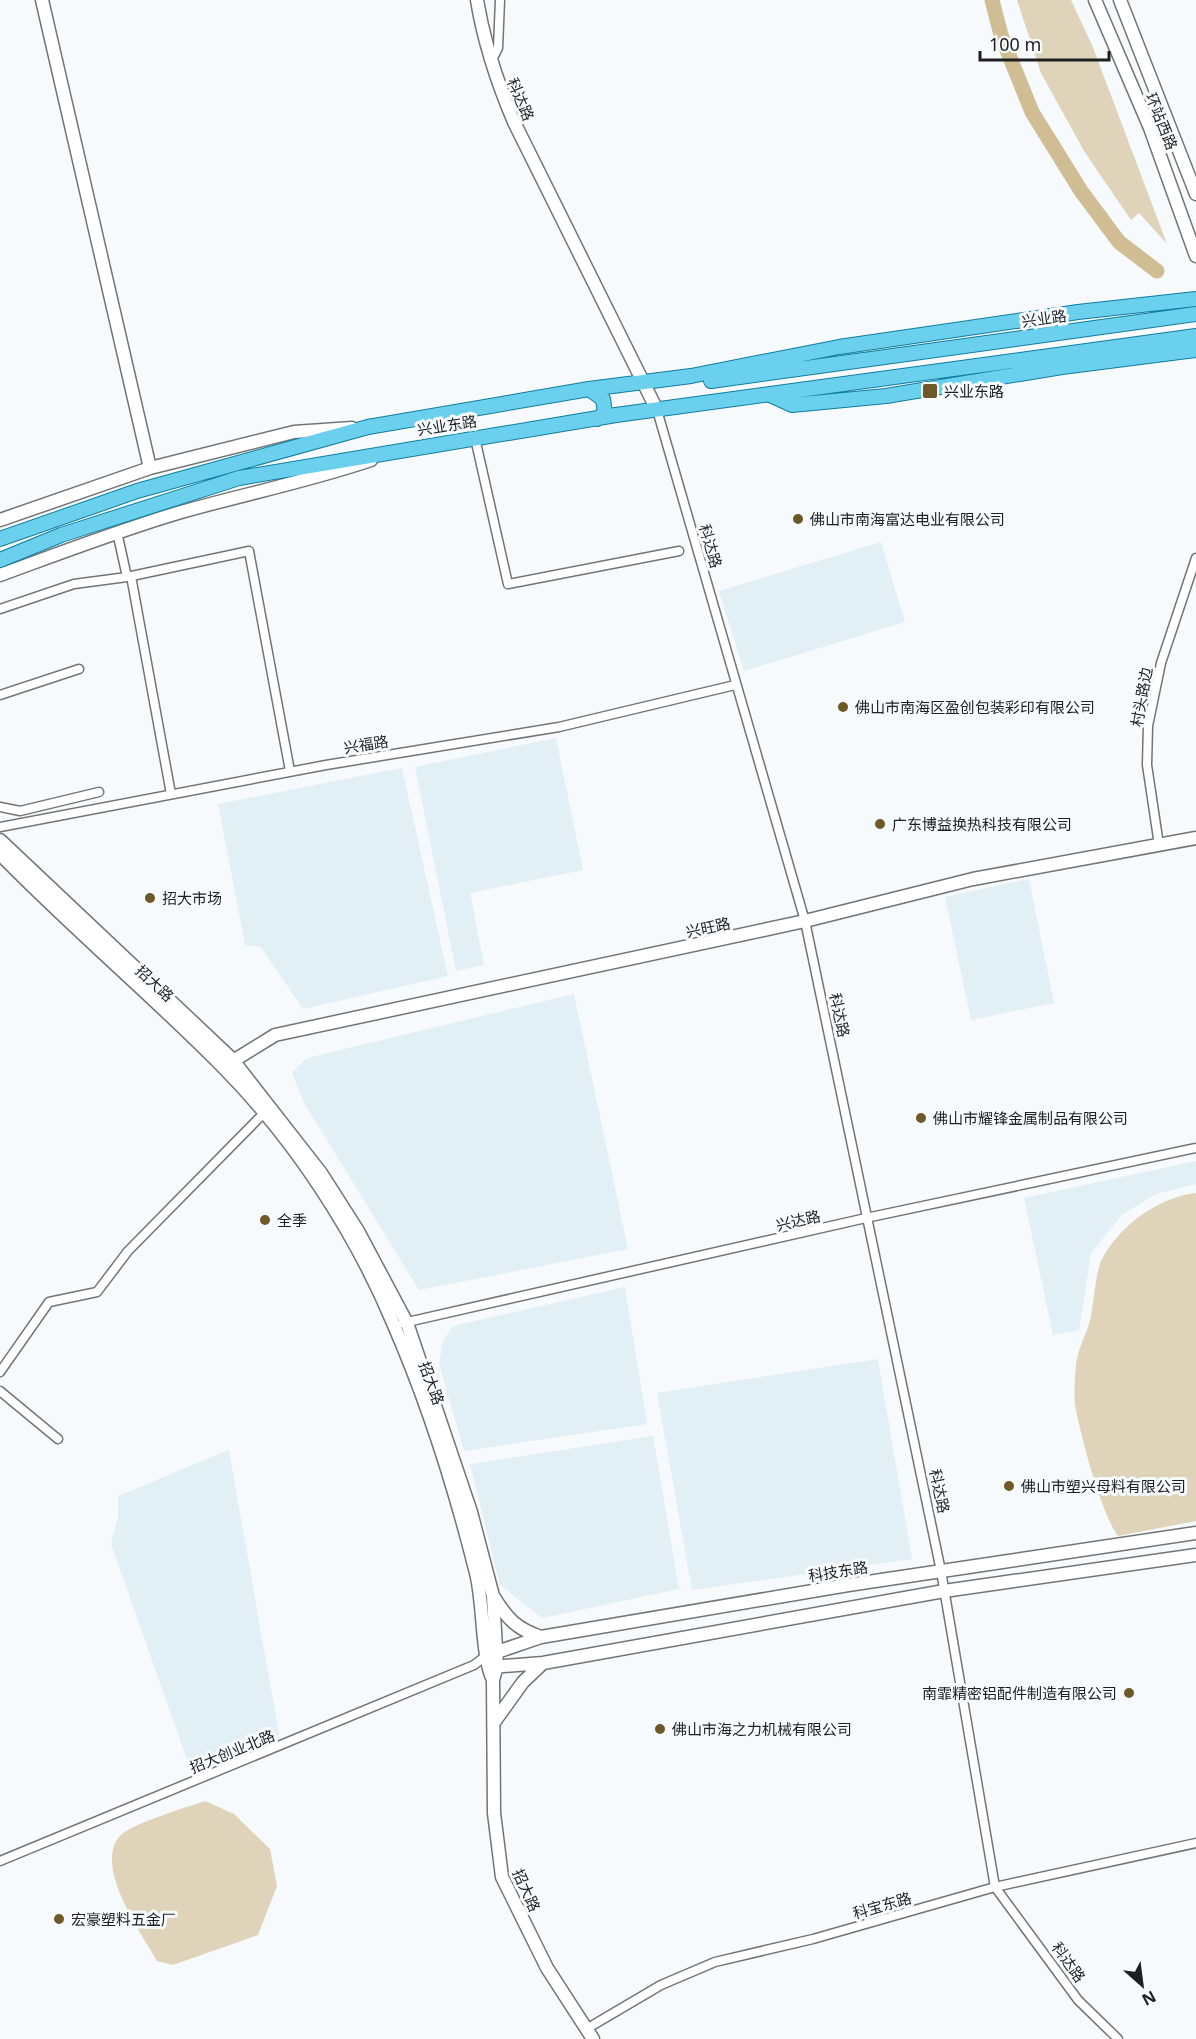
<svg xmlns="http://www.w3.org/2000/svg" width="1196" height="2039" viewBox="0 0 1196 2039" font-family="'Noto Sans','Noto Sans SC',sans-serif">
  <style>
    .built { fill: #e2eff4 }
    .green { fill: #dfd3b9 }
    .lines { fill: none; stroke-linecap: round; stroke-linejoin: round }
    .river { stroke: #d1bd93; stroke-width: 15 }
    .street-casing { stroke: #717576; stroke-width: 11 }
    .secondary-casing { stroke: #717576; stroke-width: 15 }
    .primary-casing { stroke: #0f7e9f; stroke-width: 16 }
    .street { stroke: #fff; stroke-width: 8 }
    .secondary { stroke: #fff; stroke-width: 12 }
    .primary { stroke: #6bd0ee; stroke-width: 14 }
    .poi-dot { fill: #6e5828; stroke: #f6fafc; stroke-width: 2 }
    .labels { text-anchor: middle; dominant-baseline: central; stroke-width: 6; stroke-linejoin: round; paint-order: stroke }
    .street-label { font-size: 15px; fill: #1d1f20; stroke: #f6fafc }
    .poi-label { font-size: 15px; fill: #1d1f20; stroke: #f6fafc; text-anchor: start }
  </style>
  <rect width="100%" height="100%" fill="#f6fafc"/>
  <path class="built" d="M 881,542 L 905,622 L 744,671 L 719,591 Z
    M 556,738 L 583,870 L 470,893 L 484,965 L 456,971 L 415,767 Z
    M 402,768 L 448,976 L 303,1009 L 261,947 L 245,945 L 218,804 Z
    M 1029,879 L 1054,1003 L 971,1020 L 945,897 Z
    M 574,994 L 628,1249 L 419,1290 L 303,1101 L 292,1072 L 307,1058 Z
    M 1196,1161 L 1196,1184 L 1156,1194 L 1122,1215 L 1091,1253 L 1079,1330 L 1053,1335 L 1024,1198 Z
    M 625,1287 L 647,1424 L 464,1451 L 439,1364 L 443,1341 L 453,1326 Z
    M 878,1359 L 912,1559 L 692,1590 L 657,1393 Z
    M 653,1436 L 679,1589 L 542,1618 L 500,1585 L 470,1464 Z
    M 229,1450 L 279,1735 L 190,1768 L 111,1544 L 118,1517 L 118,1496 Z"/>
  <path class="green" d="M 1017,0 L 1071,0 L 1092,45 L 1167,244 L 1139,213 L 1131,220 L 1084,151 L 1041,73 Z
    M 1196,1193 L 1196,1521 L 1118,1536 C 1101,1513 1082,1440 1076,1410 C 1073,1397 1075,1378 1076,1365 C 1077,1351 1086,1335 1090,1321 C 1094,1304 1095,1273 1102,1259 C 1120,1225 1159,1197 1196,1193 Z
    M 205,1801 L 234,1814 L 270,1849 L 277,1886 L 258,1935 L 173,1965 L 157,1961 C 141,1933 93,1866 120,1836 C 130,1824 188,1807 205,1801 Z"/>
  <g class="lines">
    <path class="river" d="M 992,0 L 1001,35 L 1032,112 L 1081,191 L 1119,242 L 1157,271"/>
    <g class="street-casing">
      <path id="street" d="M 491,62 L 498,48 L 500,0
        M 657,410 L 805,921 L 941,1571 L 995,1887 L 1078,2000 L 1118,2039
        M 475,438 L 508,584 L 679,551
        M 117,532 L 127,577 L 249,551 L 290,771
        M 131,576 L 171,794
        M 0,609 L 74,584 L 127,577
        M 0,695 L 79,669
        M 0,807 L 20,811 L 99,792
        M 0,827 L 326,765 L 559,727 L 735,685
        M 1159,845 L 1147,765 L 1148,726 L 1161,663 L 1196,558
        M 403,1323 L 866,1218 L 1196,1148
        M 0,1372 L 49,1302 L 97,1292 L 128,1251 L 263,1114
        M 0,1391 L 58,1439
        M 0,1861 L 474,1665 L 487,1655
        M 588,2028 L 661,1985 L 715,1962 L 813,1939 L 995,1887 L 1196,1843"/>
    </g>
    <g class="secondary-casing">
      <path id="secondary" d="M 42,0 L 150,468
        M 477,0 C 484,43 497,82 514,122 L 657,410
        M 1095,0 L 1150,128 L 1196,256
        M 1120,0 L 1196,194
        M 0,520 L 150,468 L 294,432 L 352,428
        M 0,575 C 60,553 120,530 181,512 C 245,494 309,481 371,460
        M 0,840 L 232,1059 L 321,1173 L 358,1231 L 407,1323 L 471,1512 L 493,1596 L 497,1666 L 493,1680
        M 0,854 C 72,928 151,994 223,1067 C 294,1139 354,1230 393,1323 C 428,1403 455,1489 476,1573 C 484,1604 481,1655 493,1680 L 494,1813 L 502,1877 L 547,1968 L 593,2039
        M 228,1064 L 275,1035 L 805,921 L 973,879 L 1196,838
        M 494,1597 C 507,1619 517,1629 541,1637
        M 491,1654 L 541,1637 L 848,1585 L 1196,1533
        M 491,1667 L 543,1663 L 944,1591 L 1196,1555
        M 495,1721 L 523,1682 L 543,1663"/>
    </g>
    <g class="primary-casing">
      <path id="primary" d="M 711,381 L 1196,314
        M 589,389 L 603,399 L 605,413 L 597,419
        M 770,395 L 792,405 L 886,396 L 1062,367 L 1196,350
        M 0,539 L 137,491 L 368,427 L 589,389 L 691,376 L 839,347 L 1078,312 L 1196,299
        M 0,560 L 61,535 L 239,478 L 616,415 L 1196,336"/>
    </g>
    <use href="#street" class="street"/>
    <use href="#secondary" class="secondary"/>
    <use href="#primary" class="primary"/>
  </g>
  <g class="poi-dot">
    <rect x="922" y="383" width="16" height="16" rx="3"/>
    <circle cx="798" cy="519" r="6"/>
    <circle cx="843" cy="707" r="6"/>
    <circle cx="880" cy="824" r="6"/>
    <circle cx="150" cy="898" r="6"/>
    <circle cx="921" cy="1118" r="6"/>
    <circle cx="265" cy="1220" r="6"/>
    <circle cx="1009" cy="1486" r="6"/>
    <circle cx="1129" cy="1693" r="6"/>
    <circle cx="660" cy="1729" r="6"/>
    <circle cx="59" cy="1919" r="6"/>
  </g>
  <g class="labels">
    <g class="street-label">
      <text transform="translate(521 99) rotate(67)">科达路</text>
      <text transform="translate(1162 121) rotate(68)">环站西路</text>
      <text transform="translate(1044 318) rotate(-8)">兴业路</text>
      <text transform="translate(447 425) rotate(-9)">兴业东路</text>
      <text transform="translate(711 546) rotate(74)">科达路</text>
      <text transform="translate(1141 697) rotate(-80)">村头路边</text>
      <text transform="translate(366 744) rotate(-9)">兴福路</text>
      <text transform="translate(708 927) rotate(-12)">兴旺路</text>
      <text transform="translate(155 983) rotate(43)">招大路</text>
      <text transform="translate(840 1015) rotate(78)">科达路</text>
      <text transform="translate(798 1220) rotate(-13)">兴达路</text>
      <text transform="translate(432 1383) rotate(70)">招大路</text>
      <text transform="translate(940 1491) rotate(78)">科达路</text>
      <text transform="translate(838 1571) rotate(-9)">科技东路</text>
      <text transform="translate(232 1751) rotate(-22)">招大创业北路</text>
      <text transform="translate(527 1890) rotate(66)">招大路</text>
      <text transform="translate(882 1905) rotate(-16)">科宝东路</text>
      <text transform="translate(1069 1962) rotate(54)">科达路</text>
    </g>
    <g class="poi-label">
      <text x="944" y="391">兴业东路</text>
      <text x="810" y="519">佛山市南海富达电业有限公司</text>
      <text x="855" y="707">佛山市南海区盈创包装彩印有限公司</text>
      <text x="892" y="824">广东博益换热科技有限公司</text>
      <text x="162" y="898">招大市场</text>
      <text x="933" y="1118">佛山市耀锋金属制品有限公司</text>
      <text x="277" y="1220">全季</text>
      <text x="1021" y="1486">佛山市塑兴母料有限公司</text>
      <text x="1117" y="1693" text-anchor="end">南霏精密铝配件制造有限公司</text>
      <text x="672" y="1729">佛山市海之力机械有限公司</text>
      <text x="71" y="1919">宏豪塑料五金厂</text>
    </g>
  </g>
  <g transform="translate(1142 1985) rotate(152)" stroke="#f6fafc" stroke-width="4.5" paint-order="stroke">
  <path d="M0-4.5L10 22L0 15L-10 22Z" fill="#1d1f20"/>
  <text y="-9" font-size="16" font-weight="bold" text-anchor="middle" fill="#1d1f20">N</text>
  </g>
  <path d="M980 51v9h129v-9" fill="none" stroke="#1d1f20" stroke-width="3"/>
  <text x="989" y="51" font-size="18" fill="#1d1f20" stroke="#f6fafc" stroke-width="4.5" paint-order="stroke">100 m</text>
</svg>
